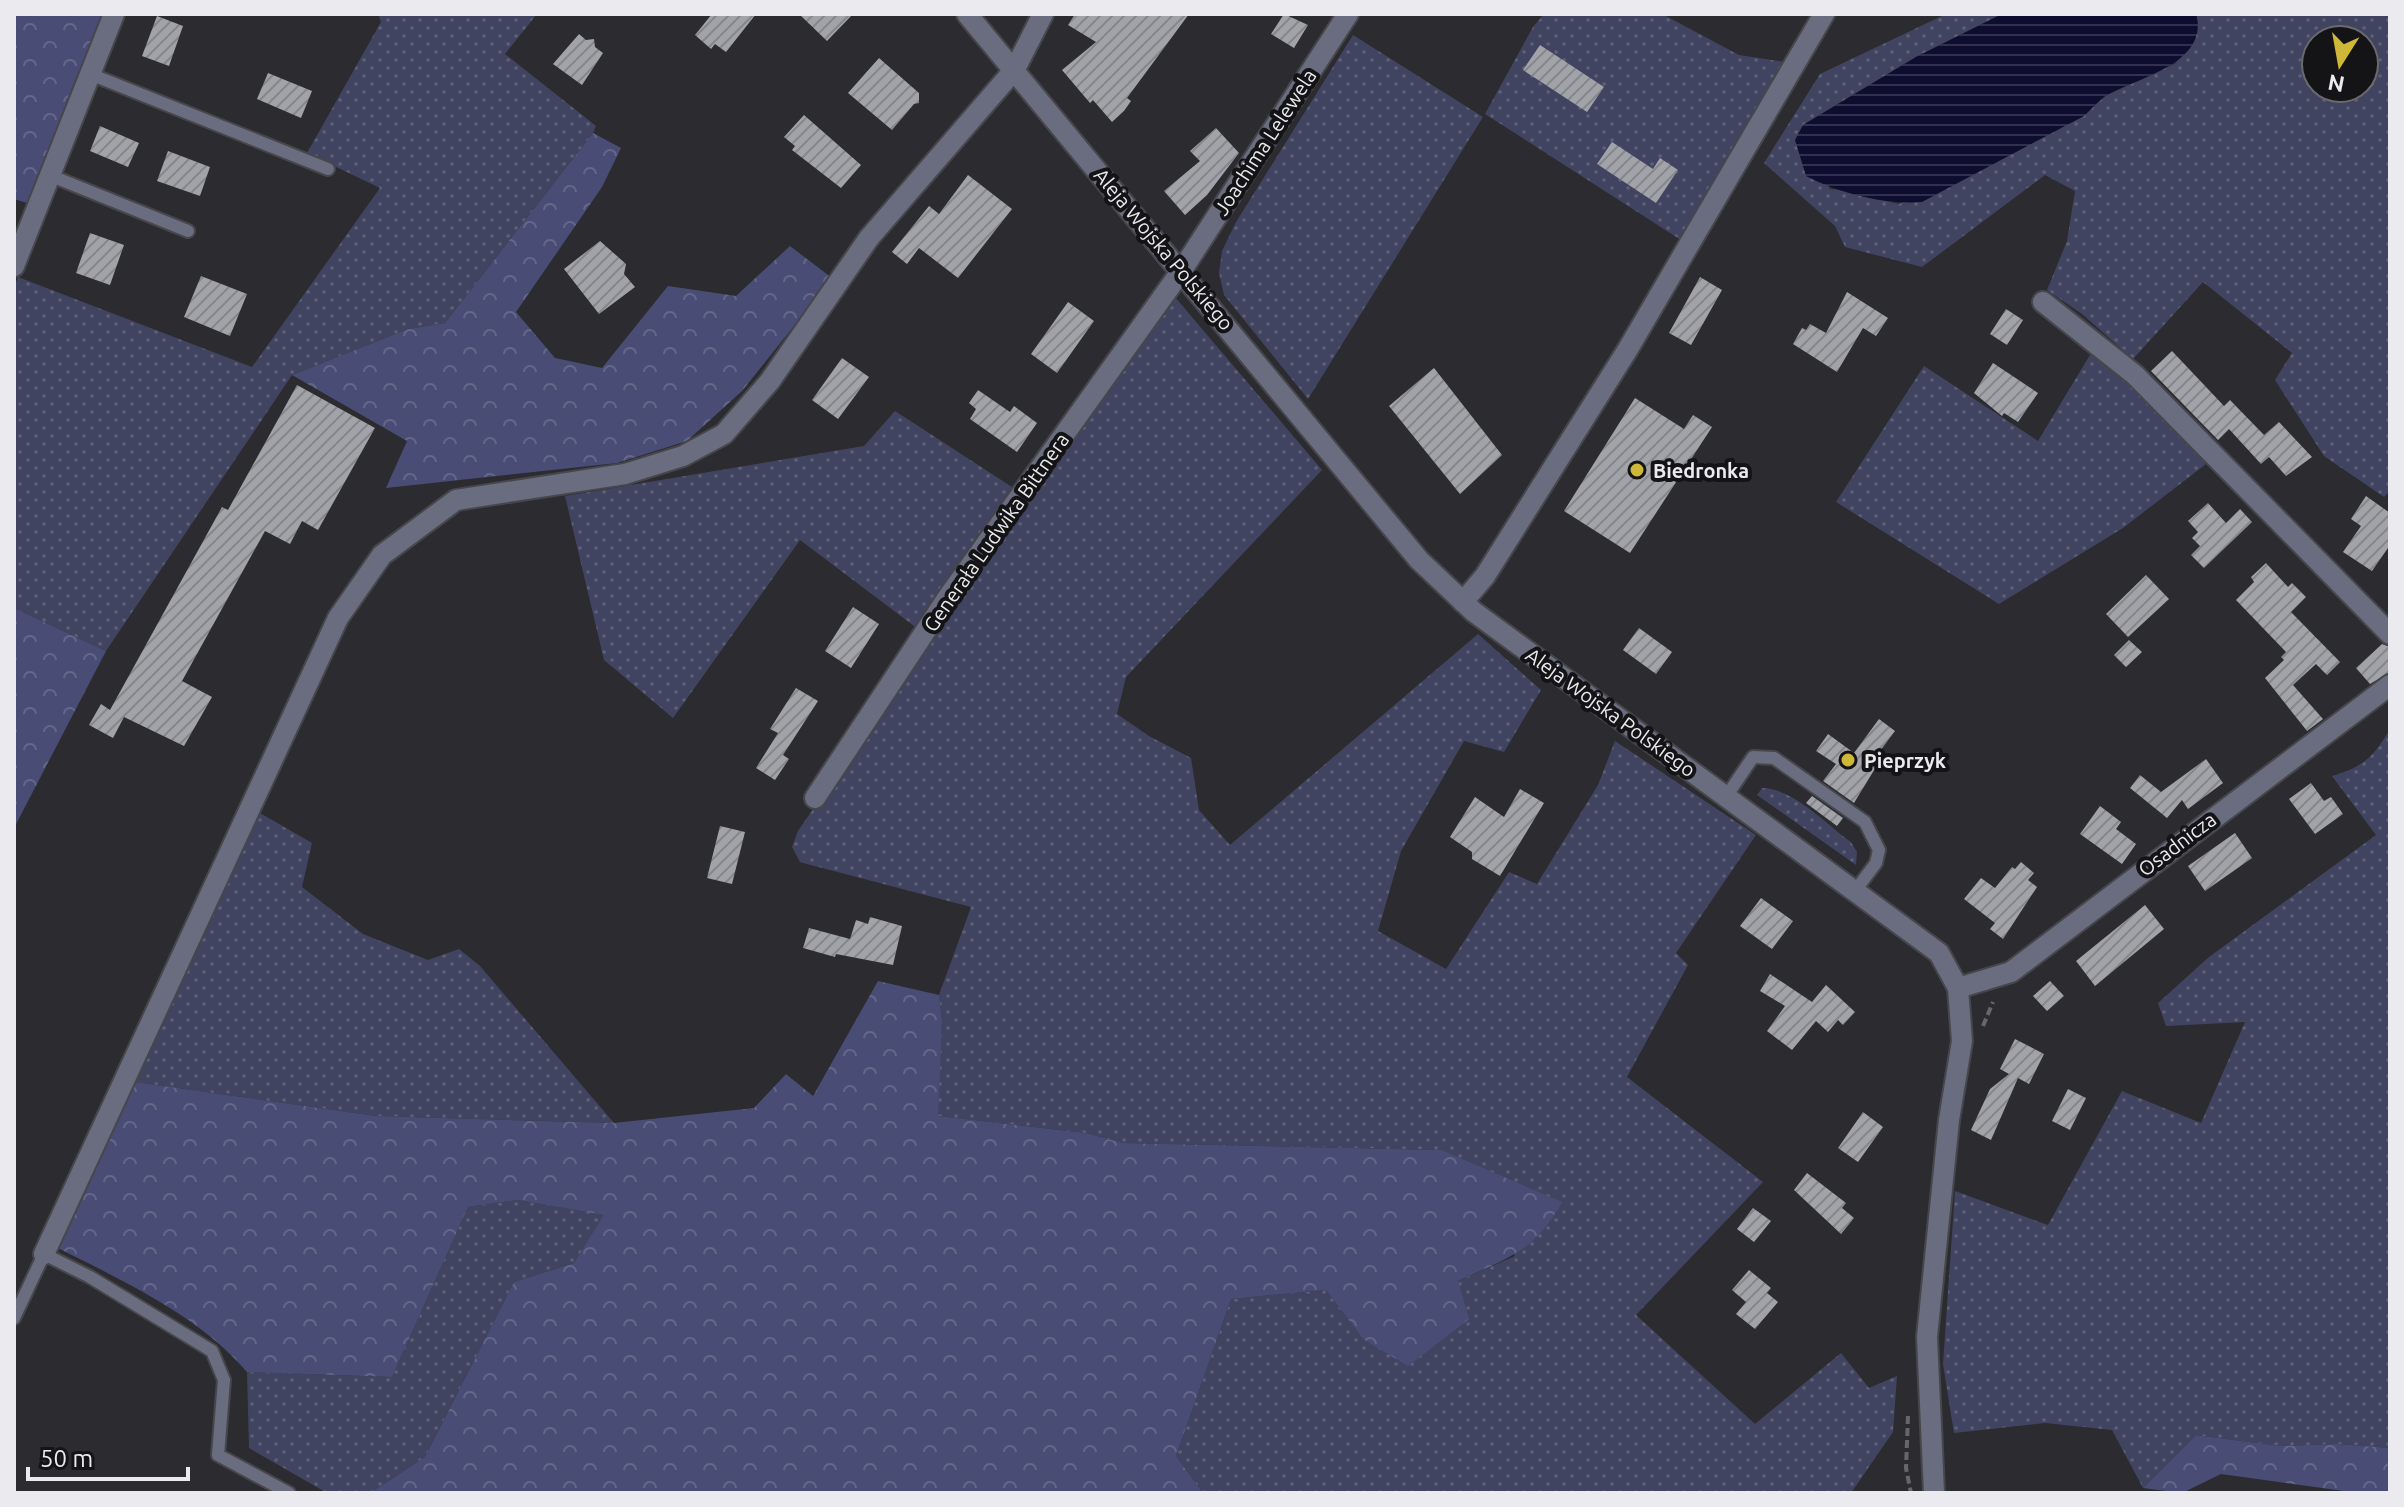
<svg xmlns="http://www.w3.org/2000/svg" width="2404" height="1507" viewBox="0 0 2404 1507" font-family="Ubuntu,sans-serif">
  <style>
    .grass { fill: url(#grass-dots); fill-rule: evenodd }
    .forest { fill: url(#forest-crowns) }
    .water { fill: url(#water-rules) }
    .building { fill: url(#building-hatch) }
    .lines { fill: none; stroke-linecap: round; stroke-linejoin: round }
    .service-casing { stroke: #46464b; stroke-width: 16 }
    .minor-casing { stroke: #46464b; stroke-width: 24 }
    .tertiary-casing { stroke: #46464b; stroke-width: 24 }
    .path { stroke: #66666b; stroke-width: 4; stroke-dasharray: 8 4; stroke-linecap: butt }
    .service { stroke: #6a6d80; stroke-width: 12 }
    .minor { stroke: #6a6d80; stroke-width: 20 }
    .tertiary { stroke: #6a6d80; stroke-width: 20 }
    .poi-dot { fill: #cfb837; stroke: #141416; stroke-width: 3 }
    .labels { text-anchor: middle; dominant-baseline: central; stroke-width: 8; stroke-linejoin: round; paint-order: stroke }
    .street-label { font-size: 20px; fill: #ebebef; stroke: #141416 }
    .poi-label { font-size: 20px; font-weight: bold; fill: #ebebef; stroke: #141416; text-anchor: start }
  </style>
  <defs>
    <pattern id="grass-dots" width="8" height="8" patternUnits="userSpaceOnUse" patternTransform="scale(2)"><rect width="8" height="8" fill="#414460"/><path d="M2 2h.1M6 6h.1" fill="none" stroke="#5d5f77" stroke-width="1.8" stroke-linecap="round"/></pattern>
    <pattern id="forest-crowns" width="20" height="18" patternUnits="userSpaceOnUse" patternTransform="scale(2)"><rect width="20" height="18" fill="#494d75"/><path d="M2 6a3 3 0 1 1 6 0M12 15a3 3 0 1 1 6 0" fill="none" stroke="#636789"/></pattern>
    <pattern id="water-rules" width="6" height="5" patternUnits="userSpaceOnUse" patternTransform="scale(2)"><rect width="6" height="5" fill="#0e0d2f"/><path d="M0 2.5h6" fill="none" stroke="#31304d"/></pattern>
    <pattern id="building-hatch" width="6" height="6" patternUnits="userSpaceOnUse" patternTransform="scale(2)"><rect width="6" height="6" fill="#a2a3a9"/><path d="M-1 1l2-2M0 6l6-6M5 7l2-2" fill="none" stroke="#86878c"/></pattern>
  </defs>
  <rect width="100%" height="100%" fill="#2b2b30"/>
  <path class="grass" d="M 378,14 L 537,14 L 505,54 L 596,126 L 593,133 L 445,323 L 408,329 L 292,375 L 106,651 L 14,608 L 14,287 L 18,277 L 252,367 L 380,188 L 307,153 L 381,22 Z
    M 1544,14 L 1662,14 L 1739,55 L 1791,63 L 1684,242 L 1485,114 L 1533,27 Z
    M 1946,14 L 2002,14 L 1916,57 L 1803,125 L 1830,189 C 1854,190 1875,199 1899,204 L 2084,116 L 2105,96 L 2176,63 L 2198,22 L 2196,14 L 2390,14 L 2390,491 L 2384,497 L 2324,456 L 2275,380 L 2292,353 L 2203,282 L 2133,359 L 2082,314 L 2047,290 L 2067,241 L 2075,191 L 2045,175 L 1922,267 L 1845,247 L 1835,226 L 1764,163 L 1820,74 ZM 2316,40 L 2364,40 L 2364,88 L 2316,88 Z
    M 1353,35 L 1483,117 L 1308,399 L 1224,295 L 1219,273 L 1222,251 L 1236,222 Z
    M 1169,290 L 1322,470 L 1126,677 L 1117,714 L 1149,736 L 1191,758 L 1199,810 L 1230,845 L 1478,634 L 1541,690 L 1504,752 L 1464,741 L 1401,851 L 1378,931 L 1446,969 L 1509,872 L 1537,884 L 1598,785 L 1615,741 L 1756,835 L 1676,953 L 1688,965 L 1627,1077 L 1763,1182 L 1636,1315 L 1755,1424 L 1841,1353 L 1869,1388 L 1897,1376 L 1893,1432 L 1851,1493 L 1203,1493 L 1176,1456 L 1231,1299 L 1326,1290 L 1363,1339 L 1458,1281 L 1515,1256 L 1441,1150 L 1123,1143 L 1086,1133 L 937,1116 L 942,1020 L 939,995 L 971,907 L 807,864 L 800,862 L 792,847 L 798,831 Z
    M 2096,345 L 2210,461 L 2123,528 L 1999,604 L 1836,502 L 1924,366 L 2038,441 Z
    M 895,411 L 1012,487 L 918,629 L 800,540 L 673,718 L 604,660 L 565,496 L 864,446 Z
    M 2390,729 L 2390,1448 L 2337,1444 L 2280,1446 L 2196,1435 L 2143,1488 L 2112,1430 L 2045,1423 L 1954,1433 L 1943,1364 L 1955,1191 L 2048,1225 L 2122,1091 L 2201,1123 L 2245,1022 L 2166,1026 L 2158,1003 L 2209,957 L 2376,835 L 2332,776 C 2363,767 2374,757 2390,729 Z
    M 1762,788 C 1793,788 1827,825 1851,842 L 1857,852 L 1856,865 L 1757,795 Z
    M 260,813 L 312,843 L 302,887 L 363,934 L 428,960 L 459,949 L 480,966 L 614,1123 L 376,1116 L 135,1082 Z
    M 518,1200 L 605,1215 L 574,1263 L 514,1282 L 425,1457 L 370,1493 L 327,1493 L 249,1448 L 247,1372 L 392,1377 L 468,1207 Z"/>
  <path class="forest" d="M 14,14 L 102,14 L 27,203 L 14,199 Z
    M 593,133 L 621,148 L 602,187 L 516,312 L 555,358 L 602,368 L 668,286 L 736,296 L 790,246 L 832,278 L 742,391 L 687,441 L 617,463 L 386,488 L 407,441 L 292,375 L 408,329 L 445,323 Z
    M 14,608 L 106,651 L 14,828 Z
    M 878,981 L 939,995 L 942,1020 L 938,1116 L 1086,1133 L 1123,1143 L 1441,1150 L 1562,1202 C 1534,1252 1508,1258 1458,1281 L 1469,1319 L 1408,1366 L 1363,1339 L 1326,1290 L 1231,1299 L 1176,1456 L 1203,1493 L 370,1493 L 425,1457 L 514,1282 L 574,1263 L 604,1215 L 518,1200 L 468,1207 L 392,1377 L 247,1372 C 200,1316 123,1281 58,1248 L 135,1082 L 376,1116 L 614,1123 L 754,1108 L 786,1074 L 813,1096 Z
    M 2196,1435 L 2280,1446 L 2337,1444 L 2390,1448 L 2390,1493 L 2358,1493 L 2221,1474 L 2182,1493 L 2143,1488 Z"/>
  <path class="water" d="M 2002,14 L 2196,14 C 2210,63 2137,78 2107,95 C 2099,100 2091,109 2084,116 L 1922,202 C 1885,205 1838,193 1806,176 L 1795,140 L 1803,125 L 1916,57 Z"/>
  <path class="building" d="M 712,14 L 756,14 L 726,52 L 715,44 L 711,49 L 695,35 Z
    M 799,14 L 853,14 L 827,41 Z
    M 1075,14 L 1189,14 L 1127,98 L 1131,101 L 1124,111 L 1112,122 L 1093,100 L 1090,103 L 1062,70 L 1096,42 L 1068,25 Z
    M 1284,14 L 1308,25 L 1294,48 L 1271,34 Z
    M 157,16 L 183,26 L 169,66 L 142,56 Z
    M 579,34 L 586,40 L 594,39 L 595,47 L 603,53 L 582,85 L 553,64 Z
    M 1540,45 L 1604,87 L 1587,112 L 1523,70 Z
    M 879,58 L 919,93 L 919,103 L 914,104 L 892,130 L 848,93 Z
    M 268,73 L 312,91 L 301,118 L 257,99 Z
    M 804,115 L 861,165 L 841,188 L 792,150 L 795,146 L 784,137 Z
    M 100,126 L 139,143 L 128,167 L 90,151 Z
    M 1216,128 L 1239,153 L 1207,195 L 1185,215 L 1164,191 L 1200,161 L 1190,151 Z
    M 1612,142 L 1653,169 L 1660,158 L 1678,170 L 1656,203 L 1597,164 Z
    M 168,151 L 210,167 L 200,196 L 157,181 Z
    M 968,175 L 1012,209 L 958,278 L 919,248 L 907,264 L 892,252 L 929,206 L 939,214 Z
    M 90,233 L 124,245 L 110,285 L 76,273 Z
    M 600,241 L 626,264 L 624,274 L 635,287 L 599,314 L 564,269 Z
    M 201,276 L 247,294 L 230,336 L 184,317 Z
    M 1700,277 L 1722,290 L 1691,345 L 1669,333 Z
    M 1847,292 L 1888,318 L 1876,336 L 1863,328 L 1837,372 L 1793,344 L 1802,328 L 1806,330 L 1810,324 L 1826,333 Z
    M 1068,302 L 1094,321 L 1057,373 L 1031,354 Z
    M 2006,309 L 2023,320 L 2007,345 L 1990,334 Z
    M 2172,351 L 2224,406 L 2230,400 L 2264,435 L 2279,422 L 2312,457 L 2286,476 L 2269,457 L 2261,464 L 2229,429 L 2218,440 L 2151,371 Z
    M 842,358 L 869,377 L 838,419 L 812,400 Z
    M 1993,363 L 2038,393 L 2018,422 L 2004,413 L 2002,416 L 1974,393 Z
    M 1434,368 L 1502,455 L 1460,494 L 1389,406 Z
    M 297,385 L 375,428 L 318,530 L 302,521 L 290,544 L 265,531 L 182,681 L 212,697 L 184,746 L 124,717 L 113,738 L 89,725 L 101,704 L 110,710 L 222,507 L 228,510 Z
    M 978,390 L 1010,412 L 1014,406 L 1037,423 L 1017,452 L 970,419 L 976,409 L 969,403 Z
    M 1635,398 L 1684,429 L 1693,415 L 1712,427 L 1630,553 L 1564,511 Z
    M 2366,496 L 2390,513 L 2390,545 L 2372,571 L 2343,552 L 2361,526 L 2351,519 Z
    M 2208,503 L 2226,523 L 2240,509 L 2252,522 L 2204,568 L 2191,555 L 2200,546 L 2192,538 L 2198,532 L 2188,521 Z
    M 2266,563 L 2288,587 L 2292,583 L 2306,597 L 2291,612 L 2340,662 L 2327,675 L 2316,664 L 2293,685 L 2323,719 L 2307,731 L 2265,678 L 2284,660 L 2281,657 L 2286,652 L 2236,600 L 2254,582 L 2251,577 Z
    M 2146,575 L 2169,599 L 2128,637 L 2106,614 Z
    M 853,607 L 879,624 L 851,668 L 825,651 Z
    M 1639,628 L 1672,652 L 1656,674 L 1623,650 Z
    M 2129,640 L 2142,652 L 2126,667 L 2114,655 Z
    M 2382,644 L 2390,647 L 2390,672 L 2370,684 L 2356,668 Z
    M 796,688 L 818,701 L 783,755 L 789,759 L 775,780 L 756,768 L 778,733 L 770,729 Z
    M 1879,719 L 1895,731 L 1874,759 L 1879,762 L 1854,803 L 1823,781 L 1836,764 L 1816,751 L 1828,734 L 1854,753 Z
    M 2206,759 L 2223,783 L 2188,809 L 2182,800 L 2167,818 L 2130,788 L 2140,775 L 2161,792 Z
    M 2311,783 L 2324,801 L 2331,797 L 2343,814 L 2315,834 L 2289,799 Z
    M 1520,789 L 1544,803 L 1500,876 L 1472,859 L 1472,852 L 1450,837 L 1475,797 L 1504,817 Z
    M 1812,796 L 1843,818 L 1837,826 L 1806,803 Z
    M 2100,806 L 2121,822 L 2116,829 L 2136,844 L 2122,864 L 2080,834 Z
    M 720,826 L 745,832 L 732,884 L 707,878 Z
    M 2235,833 L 2252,858 L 2205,891 L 2188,866 Z
    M 2021,862 L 2034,873 L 2028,880 L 2037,887 L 2003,939 L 1990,929 L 1995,923 L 1964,899 L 1981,878 L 1995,888 L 2012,867 L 2015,869 Z
    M 1761,898 L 1793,921 L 1772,949 L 1740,926 Z
    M 2145,905 L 2164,929 L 2095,986 L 2076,961 Z
    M 870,917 L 902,926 L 893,965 L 836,954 L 835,957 L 803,948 L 809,928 L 850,939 L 856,920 L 868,924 Z
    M 1770,974 L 1812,1002 L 1826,985 L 1855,1012 L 1843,1025 L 1838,1020 L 1828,1032 L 1816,1021 L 1792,1050 L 1767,1031 L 1785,1006 L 1760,991 Z
    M 2050,981 L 2064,996 L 2047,1011 L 2033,996 Z
    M 2015,1039 L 2044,1054 L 2029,1084 L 2018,1078 L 1991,1140 L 1971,1130 L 1990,1089 L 2009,1074 L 2000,1069 Z
    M 2068,1089 L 2086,1098 L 2070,1130 L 2052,1121 Z
    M 1863,1112 L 1883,1127 L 1858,1162 L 1838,1148 Z
    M 1807,1173 L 1846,1203 L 1842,1208 L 1854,1218 L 1841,1234 L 1794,1190 Z
    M 1753,1208 L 1771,1221 L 1754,1242 L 1737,1229 Z
    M 1749,1270 L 1771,1288 L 1767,1293 L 1778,1302 L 1755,1329 L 1736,1314 L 1746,1302 L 1732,1290 Z"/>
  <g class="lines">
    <g class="service-casing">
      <path id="service" d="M 90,74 L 328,169
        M 49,175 L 188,231
        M 1726,797 L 1753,757 L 1774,758 L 1865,822 L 1879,850 L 1876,863 L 1855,891
        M 14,1318 L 44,1254 L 90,1277 L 212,1351 L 224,1380 L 218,1455 L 289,1493"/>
    </g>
    <g class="minor-casing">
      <path id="minor" d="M 14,266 L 114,14
        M 2043,302 L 2135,375 L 2390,634
        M 1463,602 L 1485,576 L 1628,349 L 1824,14
        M 815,798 L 948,597 L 1182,270
        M 1958,988 L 2011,972 L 2390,685
        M 44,1254 L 338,618 L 382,555 L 456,500 L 625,474 L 683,456 L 724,434 L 770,381 L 869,238 L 1015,69 L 1043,14"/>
    </g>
    <g class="tertiary-casing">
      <path id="tertiary" d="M 967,14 L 1419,560 L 1474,612 L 1939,953 L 1958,988 L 1962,1041 L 1949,1120 L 1927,1337 L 1934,1493
        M 1182,270 L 1348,14"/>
    </g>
    <path class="path" d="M 1983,1026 L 1993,1002
      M 1908,1416 L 1906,1468 L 1911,1493"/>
    <use href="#service" class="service"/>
    <use href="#minor" class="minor"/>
    <use href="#tertiary" class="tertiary"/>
  </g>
  <g class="poi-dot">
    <circle cx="1637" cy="470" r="8"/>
    <circle cx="1848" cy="760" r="8"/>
  </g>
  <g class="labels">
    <g class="street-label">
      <text transform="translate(1265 142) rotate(-57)">Joachima Lelewela</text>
      <text transform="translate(1164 249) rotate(50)">Aleja Wojska Polskiego</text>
      <text transform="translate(996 532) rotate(-55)">Generała Ludwika Bittnera</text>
      <text transform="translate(1611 712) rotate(36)">Aleja Wojska Polskiego</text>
      <text transform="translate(2177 844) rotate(-37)">Osadnicza</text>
    </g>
    <g class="poi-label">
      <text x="1653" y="470">Biedronka</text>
      <text x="1864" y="760">Pieprzyk</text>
    </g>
  </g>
  <rect width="2404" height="1507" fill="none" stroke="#ebebef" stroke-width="32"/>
  <g transform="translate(2340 64) rotate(191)"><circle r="38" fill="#141416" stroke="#6a6a6d" stroke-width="2"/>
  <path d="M0-6L14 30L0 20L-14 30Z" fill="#cfb837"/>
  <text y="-12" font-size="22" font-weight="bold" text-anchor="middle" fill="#ebebef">N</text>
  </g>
  <path d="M28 1467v12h160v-12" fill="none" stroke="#ebebef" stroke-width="4"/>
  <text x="40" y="1467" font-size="24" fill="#ebebef" stroke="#141416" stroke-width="6" paint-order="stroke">50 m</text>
</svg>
